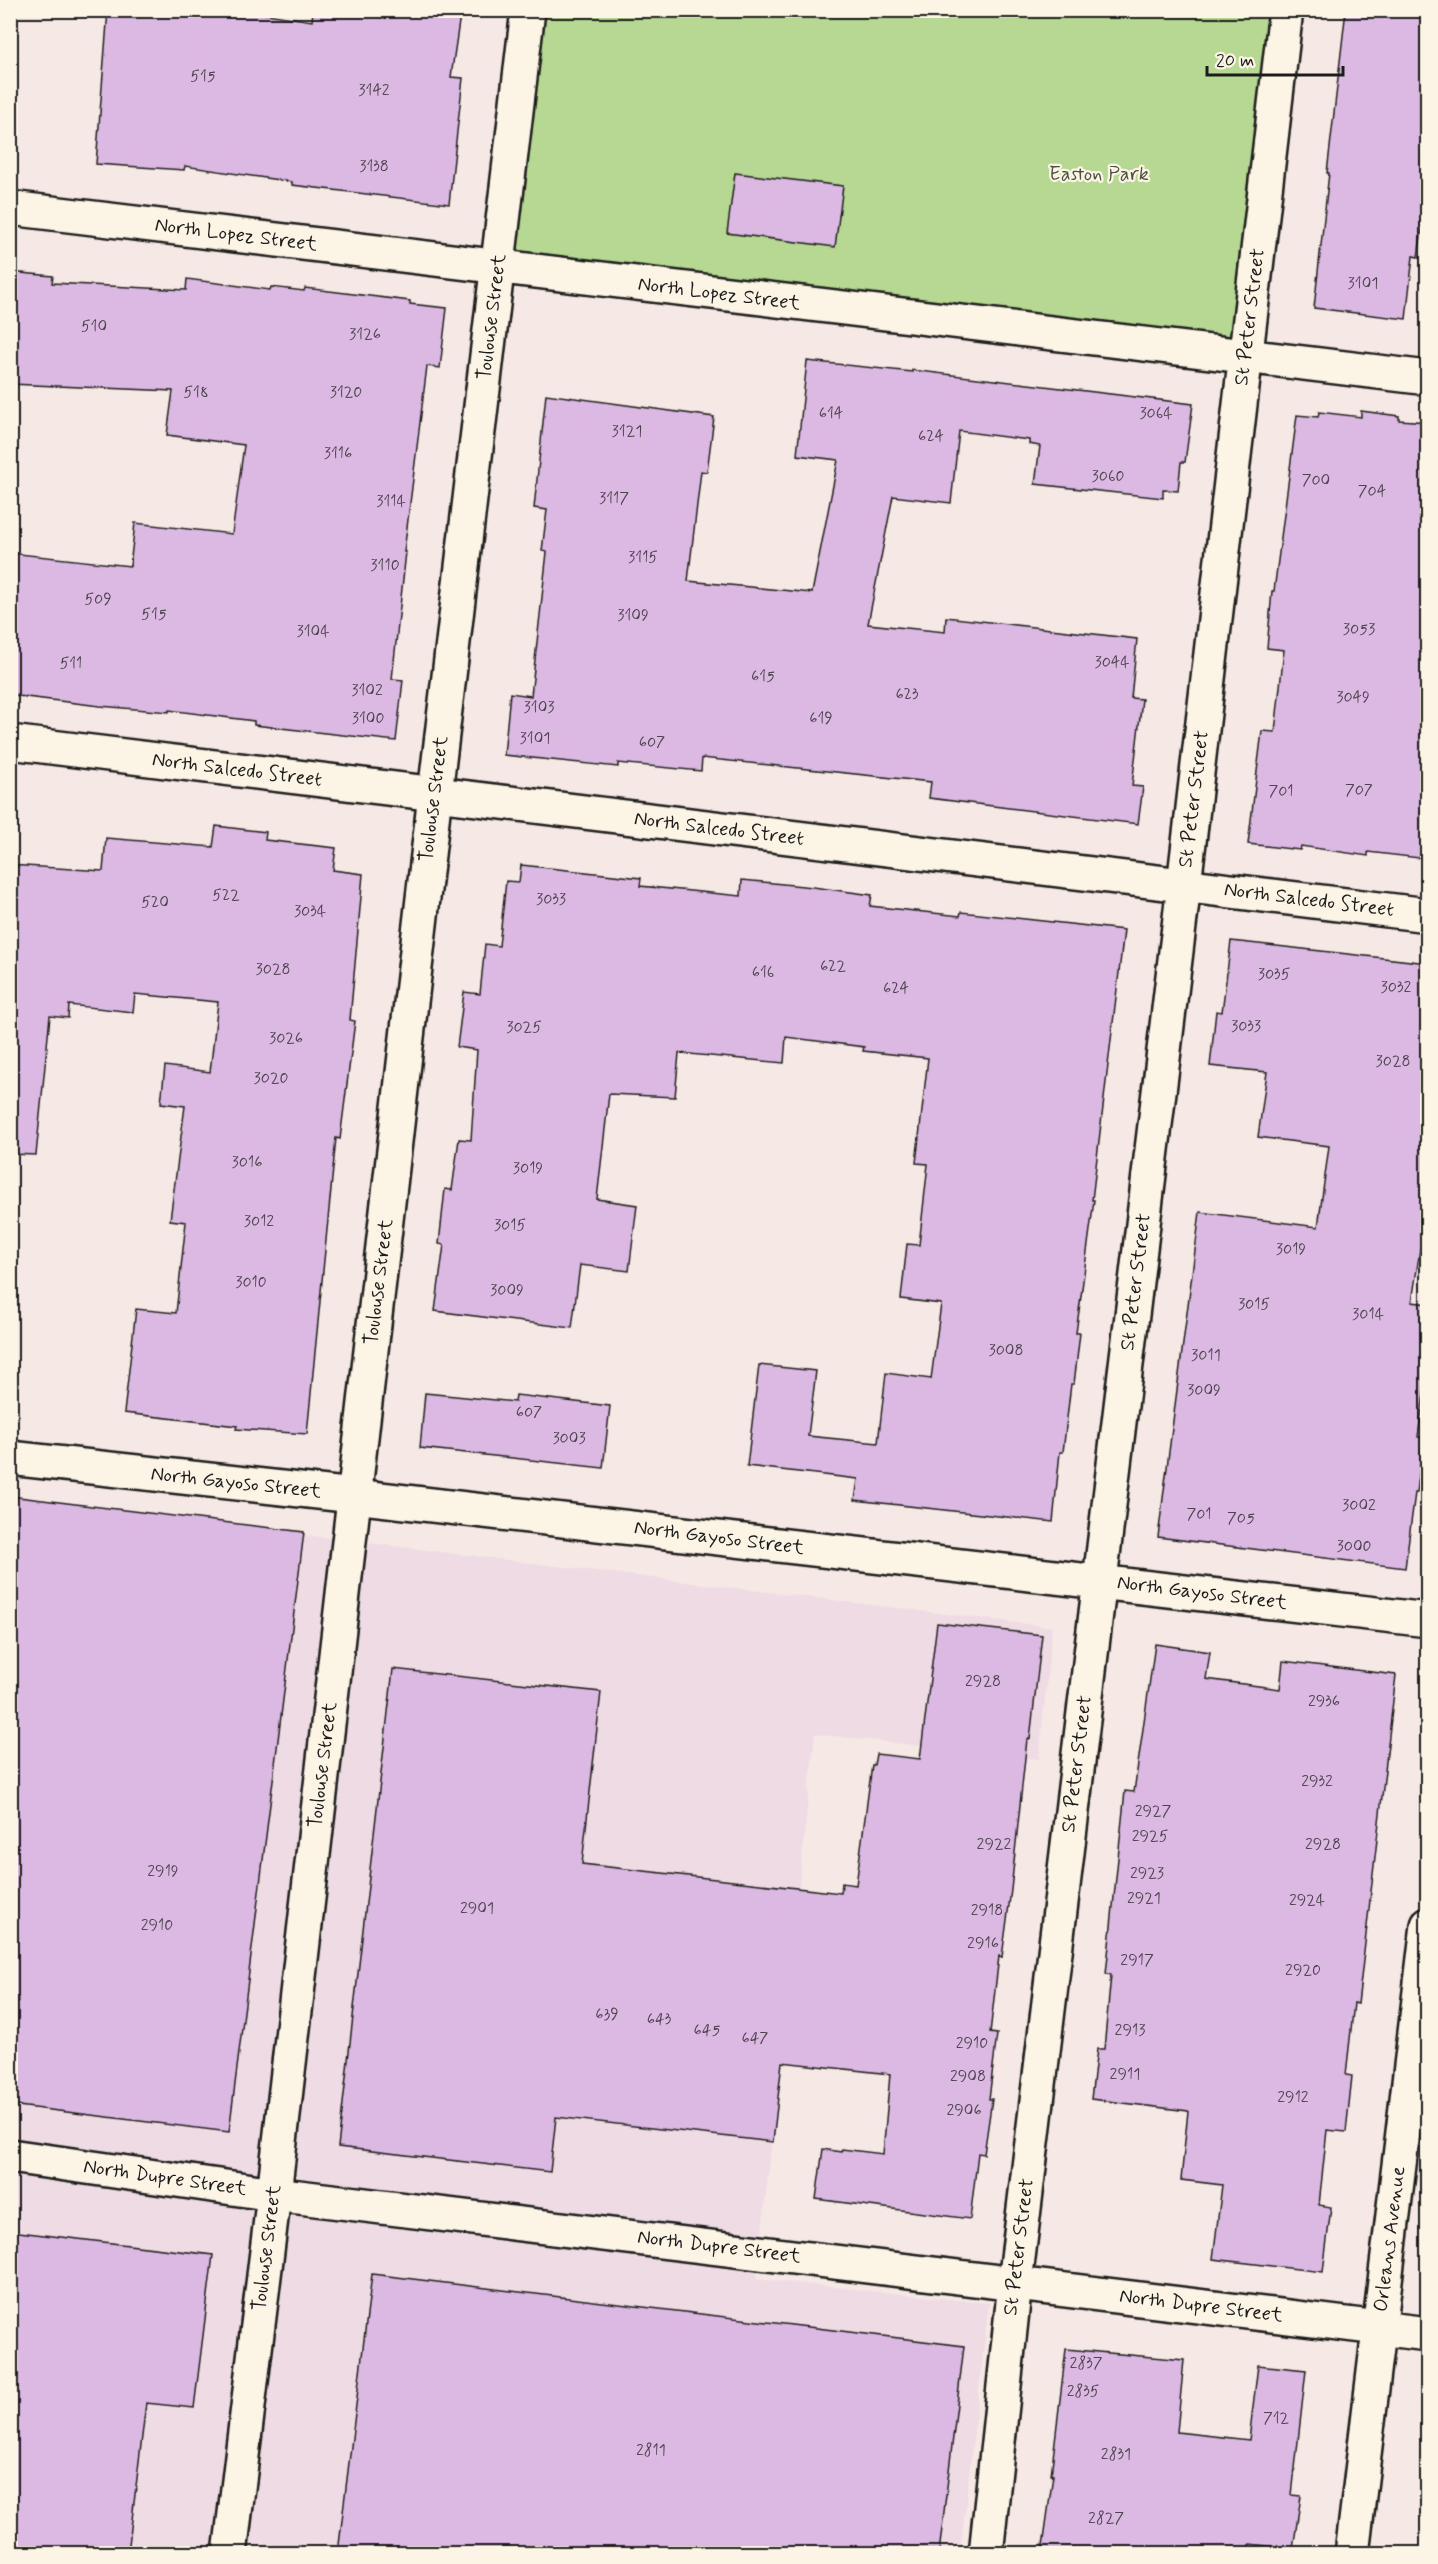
<svg xmlns="http://www.w3.org/2000/svg" width="1438" height="2564" viewBox="0 0 1438 2564" font-family="Mynerve,sans-serif">
  <style>
    .built { fill: #eedbe4 }
    .green { fill: #b6d892; stroke: #697a57; stroke-width: 1.5 }
    .building { fill: #dcb9e3; stroke: #1c1c1c; stroke-width: 1.5 }
    .lines { fill: none; stroke-linecap: round; stroke-linejoin: round }
    .street-casing { stroke: #1c1c1c; stroke-width: 38 }
    .secondary-casing { stroke: #1c1c1c; stroke-width: 38 }
    .street { stroke: #fcf5e5; stroke-width: 33 }
    .secondary { stroke: #fcf5e5; stroke-width: 33 }
    .labels { text-anchor: middle; dominant-baseline: central; stroke-width: 4.5; stroke-linejoin: round; paint-order: stroke }
    .number-label { font-size: 16px; fill: #4c434e }
    .park-label { font-size: 20px; fill: #4a543f; stroke: #fcf5e5 }
    .street-label { font-size: 20px; fill: #1c1c1c; stroke: #fcf5e5 }
  </style>
  <rect width="100%" height="100%" fill="#f6e9e5"/>
  <filter id="ink" filterUnits="userSpaceOnUse"><feTurbulence type="fractalNoise" baseFrequency=".0167" numOctaves="2"/><feDisplacementMap in="SourceGraphic" scale="12" xChannelSelector="R" yChannelSelector="G"/><feConvolveMatrix kernelMatrix="1 2 1 2 8 2 1 2 1" color-interpolation-filters="sRGB"/></filter>
  <g filter="url(#ink)">
    <path class="built" d="M 11,1499 L 1052,1627 L 1039,1759 L 815,1734 L 757,2279 L 989,2303 L 960,2553 L 11,2554 Z"/>
    <path class="green" d="M 528,11 L 1286,11 L 1245,357 L 498,268 Z"/>
    <path class="building" d="M 108,10 L 241,10 L 312,21 L 313,10 L 430,10 L 460,15 L 451,77 L 463,78 L 449,204 L 292,185 L 292,182 L 185,166 L 184,170 L 96,164 Z
      M 1346,10 L 1428,10 L 1428,186 L 1418,257 L 1413,256 L 1406,319 L 1314,308 L 1329,173 L 1327,173 Z
      M 735,173 L 843,186 L 835,247 L 727,233 Z
      M 10,272 L 53,276 L 52,283 L 186,290 L 187,279 L 270,290 L 271,287 L 304,291 L 305,288 L 410,301 L 410,304 L 447,308 L 440,368 L 427,366 L 404,552 L 406,552 L 392,679 L 403,680 L 396,741 L 254,725 L 254,721 L 169,710 L 169,712 L 100,706 L 10,695 L 10,553 L 130,566 L 135,523 L 232,534 L 244,445 L 167,435 L 173,391 L 10,384 Z
      M 807,361 L 912,372 L 912,370 L 1193,404 L 1185,462 L 1181,462 L 1178,491 L 1163,490 L 1163,498 L 1035,484 L 1040,446 L 1029,444 L 1029,440 L 959,431 L 951,503 L 893,496 L 868,624 L 945,632 L 946,617 L 1137,639 L 1131,698 L 1142,699 L 1132,786 L 1143,787 L 1138,824 L 929,798 L 931,782 L 702,758 L 701,771 L 618,763 L 618,767 L 504,755 L 510,693 L 531,696 L 547,552 L 542,551 L 547,510 L 534,508 L 546,394 L 714,417 L 707,472 L 701,471 L 688,581 L 812,593 L 838,460 L 797,455 Z
      M 1361,411 L 1399,416 L 1399,420 L 1428,422 L 1428,859 L 1368,852 L 1368,856 L 1301,846 L 1300,850 L 1248,844 L 1262,731 L 1275,732 L 1284,650 L 1267,648 L 1272,591 L 1274,591 L 1297,415 L 1318,417 L 1319,412 L 1361,417 Z
      M 216,826 L 266,832 L 265,840 L 336,848 L 333,870 L 363,874 L 350,1020 L 355,1021 L 340,1139 L 336,1138 L 307,1434 L 236,1429 L 237,1426 L 124,1413 L 136,1309 L 176,1313 L 186,1222 L 170,1220 L 185,1106 L 161,1103 L 165,1066 L 210,1072 L 218,1002 L 135,994 L 133,1012 L 69,1005 L 68,1018 L 50,1016 L 36,1155 L 10,1154 L 10,865 L 103,871 L 106,838 L 213,847 Z
      M 521,865 L 641,878 L 640,886 L 741,896 L 742,880 L 813,887 L 872,895 L 870,906 L 960,916 L 961,912 L 1124,930 L 1092,1200 L 1094,1200 L 1076,1333 L 1080,1333 L 1074,1384 L 1071,1384 L 1063,1452 L 1060,1452 L 1053,1522 L 855,1500 L 858,1479 L 747,1466 L 759,1365 L 816,1371 L 808,1436 L 878,1443 L 886,1373 L 931,1379 L 941,1304 L 901,1299 L 907,1244 L 919,1245 L 928,1164 L 916,1163 L 928,1058 L 863,1051 L 864,1047 L 786,1037 L 784,1063 L 679,1053 L 675,1097 L 609,1094 L 597,1199 L 637,1205 L 629,1271 L 580,1265 L 572,1328 L 435,1311 L 444,1245 L 439,1244 L 445,1189 L 452,1190 L 459,1139 L 471,1140 L 477,1050 L 457,1047 L 464,992 L 480,994 L 485,944 L 499,946 L 506,881 L 519,882 Z
      M 1231,941 L 1428,963 L 1428,1197 L 1412,1302 L 1428,1304 L 1428,1365 L 1418,1437 L 1423,1438 L 1417,1493 L 1415,1493 L 1405,1568 L 1158,1537 L 1200,1212 L 1318,1227 L 1329,1146 L 1258,1137 L 1267,1072 L 1210,1066 L 1216,1011 L 1222,1012 Z
      M 425,1393 L 515,1402 L 516,1395 L 610,1406 L 603,1468 L 420,1448 Z
      M 10,1496 L 304,1532 L 229,2132 L 10,2105 Z
      M 937,1623 L 1042,1635 L 1030,1739 L 1027,1739 L 1011,1890 L 1002,1957 L 999,1956 L 990,2033 L 997,2034 L 989,2099 L 992,2099 L 984,2154 L 978,2153 L 970,2219 L 816,2199 L 823,2149 L 841,2152 L 842,2149 L 883,2154 L 890,2074 L 782,2062 L 773,2142 L 556,2117 L 550,2172 L 338,2147 L 393,1669 L 601,1692 L 582,1864 L 841,1893 L 842,1883 L 856,1885 L 872,1765 L 874,1765 L 876,1754 L 920,1759 Z
      M 1155,1644 L 1210,1652 L 1206,1679 L 1280,1689 L 1283,1661 L 1396,1675 L 1358,2004 L 1354,2003 L 1346,2075 L 1352,2076 L 1346,2132 L 1327,2130 L 1319,2205 L 1331,2207 L 1323,2272 L 1213,2259 L 1222,2185 L 1181,2180 L 1188,2111 L 1091,2099 L 1097,2049 L 1104,2049 L 1111,1975 L 1106,1974 L 1125,1791 L 1134,1792 Z
      M 10,2231 L 213,2255 L 194,2408 L 146,2403 L 128,2553 L 10,2553 Z
      M 372,2274 L 964,2346 L 939,2553 L 338,2553 Z
      M 1066,2349 L 1184,2360 L 1177,2432 L 1249,2440 L 1258,2365 L 1306,2370 L 1292,2495 L 1301,2496 L 1293,2549 L 1250,2544 L 1249,2553 L 1042,2553 L 1053,2475 L 1051,2475 Z"/>
    <g class="lines">
      <g class="street-casing">
        <path id="street" d="M 10,208 L 1428,378
          M 10,742 L 1428,915
          M 10,1458 L 354,1496 L 1428,1620
          M 10,2156 L 274,2194 L 1428,2334
          M 230,2554 L 274,2194 L 435,794 L 528,10
          M 986,2554 L 1015,2283 L 1184,885 L 1286,10"/>
      </g>
      <g class="secondary-casing">
        <path id="secondary" d="M 1352,2554 L 1428,1925"/>
      </g>
      <use href="#street" class="street"/>
      <use href="#secondary" class="secondary"/>
    </g>
  </g>
  <g class="labels">
    <g class="number-label">
      <text x="203" y="76">515</text>
      <text x="374" y="90">3142</text>
      <text x="374" y="166">3138</text>
      <text x="1363" y="283">3101</text>
      <text x="94" y="326">510</text>
      <text x="365" y="334">3126</text>
      <text x="196" y="392">518</text>
      <text x="346" y="392">3120</text>
      <text x="831" y="413">614</text>
      <text x="1156" y="413">3064</text>
      <text x="627" y="431">3121</text>
      <text x="931" y="436">624</text>
      <text x="338" y="453">3116</text>
      <text x="1108" y="476">3060</text>
      <text x="1316" y="480">700</text>
      <text x="1372" y="491">704</text>
      <text x="614" y="498">3117</text>
      <text x="391" y="501">3114</text>
      <text x="643" y="557">3115</text>
      <text x="385" y="565">3110</text>
      <text x="98" y="599">509</text>
      <text x="154" y="614">515</text>
      <text x="633" y="615">3109</text>
      <text x="1359" y="629">3053</text>
      <text x="313" y="631">3104</text>
      <text x="1112" y="662">3044</text>
      <text x="71" y="663">511</text>
      <text x="763" y="676">615</text>
      <text x="367" y="690">3102</text>
      <text x="907" y="694">623</text>
      <text x="1353" y="697">3049</text>
      <text x="539" y="707">3103</text>
      <text x="368" y="718">3100</text>
      <text x="821" y="718">619</text>
      <text x="535" y="738">3101</text>
      <text x="652" y="742">607</text>
      <text x="1359" y="790">707</text>
      <text x="1281" y="791">701</text>
      <text x="226" y="895">522</text>
      <text x="551" y="899">3033</text>
      <text x="155" y="902">520</text>
      <text x="310" y="911">3034</text>
      <text x="833" y="966">622</text>
      <text x="273" y="969">3028</text>
      <text x="763" y="972">616</text>
      <text x="1274" y="974">3035</text>
      <text x="1396" y="987">3032</text>
      <text x="896" y="988">624</text>
      <text x="1246" y="1026">3033</text>
      <text x="524" y="1027">3025</text>
      <text x="286" y="1038">3026</text>
      <text x="1393" y="1061">3028</text>
      <text x="271" y="1078">3020</text>
      <text x="247" y="1162">3016</text>
      <text x="528" y="1168">3019</text>
      <text x="259" y="1221">3012</text>
      <text x="510" y="1225">3015</text>
      <text x="1291" y="1249">3019</text>
      <text x="251" y="1282">3010</text>
      <text x="507" y="1290">3009</text>
      <text x="1254" y="1304">3015</text>
      <text x="1368" y="1314">3014</text>
      <text x="1006" y="1350">3008</text>
      <text x="1206" y="1355">3011</text>
      <text x="1204" y="1390">3009</text>
      <text x="529" y="1412">607</text>
      <text x="569" y="1438">3003</text>
      <text x="1359" y="1505">3002</text>
      <text x="1199" y="1514">701</text>
      <text x="1241" y="1518">705</text>
      <text x="1354" y="1546">3000</text>
      <text x="983" y="1681">2928</text>
      <text x="1324" y="1701">2936</text>
      <text x="1317" y="1781">2932</text>
      <text x="1153" y="1811">2927</text>
      <text x="1150" y="1836">2925</text>
      <text x="994" y="1844">2922</text>
      <text x="1323" y="1844">2928</text>
      <text x="163" y="1871">2919</text>
      <text x="1147" y="1873">2923</text>
      <text x="1144" y="1898">2921</text>
      <text x="1307" y="1900">2924</text>
      <text x="477" y="1908">2901</text>
      <text x="987" y="1910">2918</text>
      <text x="157" y="1925">2910</text>
      <text x="983" y="1943">2916</text>
      <text x="1137" y="1960">2917</text>
      <text x="1303" y="1970">2920</text>
      <text x="607" y="2014">639</text>
      <text x="659" y="2019">643</text>
      <text x="707" y="2030">645</text>
      <text x="1130" y="2030">2913</text>
      <text x="755" y="2038">647</text>
      <text x="972" y="2043">2910</text>
      <text x="1125" y="2074">2911</text>
      <text x="968" y="2076">2908</text>
      <text x="1293" y="2097">2912</text>
      <text x="964" y="2110">2906</text>
      <text x="1086" y="2363">2837</text>
      <text x="1083" y="2391">2835</text>
      <text x="1276" y="2418">712</text>
      <text x="651" y="2450">2811</text>
      <text x="1116" y="2454">2831</text>
      <text x="1106" y="2518">2827</text>
    </g>
    <g class="park-label">
      <text x="1099" y="174">Easton Park</text>
    </g>
    <g class="street-label">
      <text transform="translate(236 235) rotate(7)">North Lopez Street</text>
      <text transform="translate(719 294) rotate(7)">North Lopez Street</text>
      <text transform="translate(492 317) rotate(-83)">Toulouse Street</text>
      <text transform="translate(1250 317) rotate(-83)">St Peter Street</text>
      <text transform="translate(237 770) rotate(7)">North Salcedo Street</text>
      <text transform="translate(434 799) rotate(-83)">Toulouse Street</text>
      <text transform="translate(1194 799) rotate(-83)">St Peter Street</text>
      <text transform="translate(719 829) rotate(7)">North Salcedo Street</text>
      <text transform="translate(1309 900) rotate(7)">North Salcedo Street</text>
      <text transform="translate(379 1282) rotate(-83)">Toulouse Street</text>
      <text transform="translate(1136 1282) rotate(-83)">St Peter Street</text>
      <text transform="translate(236 1483) rotate(6)">North Gayoso Street</text>
      <text transform="translate(719 1538) rotate(7)">North Gayoso Street</text>
      <text transform="translate(1202 1593) rotate(7)">North Gayoso Street</text>
      <text transform="translate(1077 1764) rotate(-83)">St Peter Street</text>
      <text transform="translate(323 1765) rotate(-83)">Toulouse Street</text>
      <text transform="translate(165 2178) rotate(8)">North Dupre Street</text>
      <text transform="translate(1390 2239) rotate(-83)">Orleans Avenue</text>
      <text transform="translate(719 2247) rotate(7)">North Dupre Street</text>
      <text transform="translate(1019 2247) rotate(-83)">St Peter Street</text>
      <text transform="translate(267 2248) rotate(-83)">Toulouse Street</text>
      <text transform="translate(1201 2306) rotate(7)">North Dupre Street</text>
    </g>
  </g>
  <rect width="1438" height="2564" fill="none" stroke="#fcf5e5" stroke-width="36"/>
  <rect x="18" y="18" width="1402" height="2528" fill="none" stroke="#1c1c1c" stroke-width="2" filter="url(#ink)"/>
  <path d="M1207 66v9h136v-9" fill="none" stroke="#1c1c1c" stroke-width="3"/>
  <text x="1216" y="66" font-size="18" fill="#1c1c1c" stroke="#fcf5e5" stroke-width="4.5" paint-order="stroke">20 m</text>
</svg>
